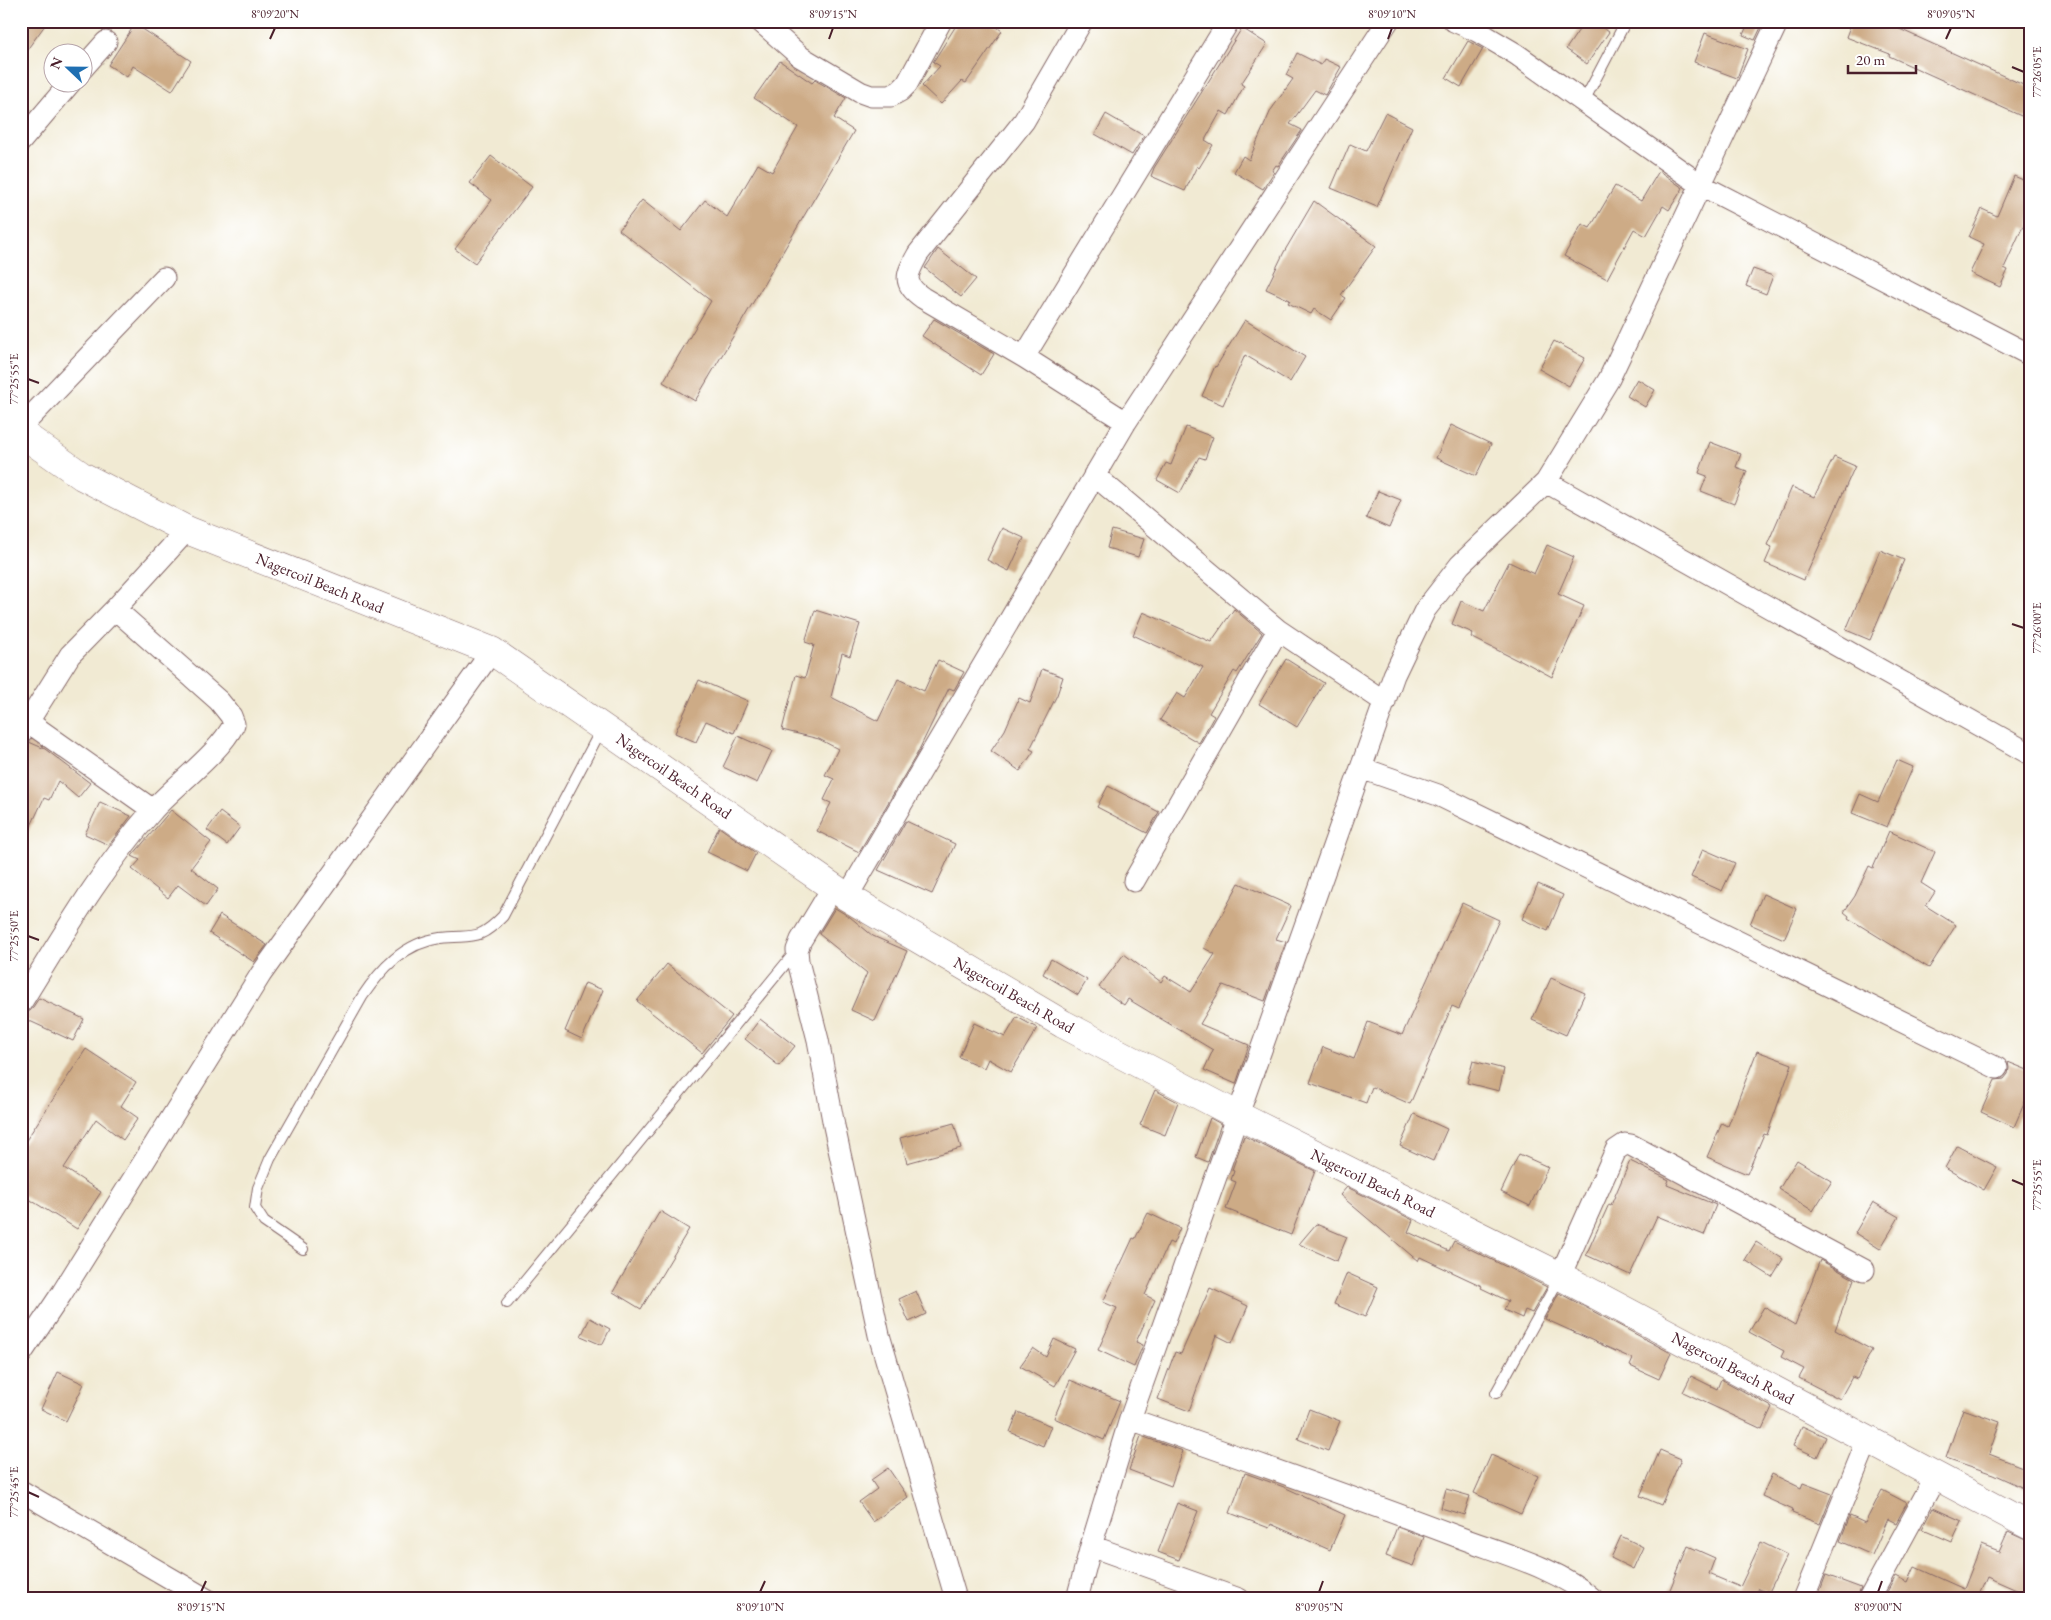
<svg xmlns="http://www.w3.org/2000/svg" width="2051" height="1620" viewBox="0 0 2051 1620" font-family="'EB Garamond',serif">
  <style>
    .building { fill: #cdab86 }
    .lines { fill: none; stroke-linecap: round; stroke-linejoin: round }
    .service-casing { stroke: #846666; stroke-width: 12 }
    .minor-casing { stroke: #846666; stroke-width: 23 }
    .secondary-casing { stroke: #846666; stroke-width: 29 }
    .service { stroke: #fff; stroke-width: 10 }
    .minor { stroke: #fff; stroke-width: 21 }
    .secondary { stroke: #fff; stroke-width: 28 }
    .ticks { fill: none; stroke: #4a1f2b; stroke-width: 2 }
    .labels { text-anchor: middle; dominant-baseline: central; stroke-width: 4.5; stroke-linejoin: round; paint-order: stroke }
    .street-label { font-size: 16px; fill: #4a1f2b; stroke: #fff }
    .neatline { fill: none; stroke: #4a1f2b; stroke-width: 2 }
    .ticks-label { font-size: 12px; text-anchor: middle; fill: #4a1f2b }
  </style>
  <rect width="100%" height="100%" fill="#fff"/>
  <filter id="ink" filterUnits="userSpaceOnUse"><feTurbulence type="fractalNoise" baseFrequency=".02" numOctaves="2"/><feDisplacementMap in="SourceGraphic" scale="10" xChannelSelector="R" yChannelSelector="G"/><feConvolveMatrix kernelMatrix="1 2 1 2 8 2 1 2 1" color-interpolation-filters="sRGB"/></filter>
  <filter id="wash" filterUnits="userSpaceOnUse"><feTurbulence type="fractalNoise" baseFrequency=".0096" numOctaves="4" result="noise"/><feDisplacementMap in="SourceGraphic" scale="20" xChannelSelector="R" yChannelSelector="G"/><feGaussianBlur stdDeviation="1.12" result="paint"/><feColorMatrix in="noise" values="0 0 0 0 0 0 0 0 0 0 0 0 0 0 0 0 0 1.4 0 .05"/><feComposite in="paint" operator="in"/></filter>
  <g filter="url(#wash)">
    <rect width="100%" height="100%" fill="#f1ead3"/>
    <g id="blocks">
      <path class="building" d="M 21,21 L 48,21 L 21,58 Z
        M 959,21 L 989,21 L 1002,31 L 966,83 L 962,81 L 941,104 L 922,86 L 940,66 L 933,62 Z
        M 1585,21 L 1593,21 L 1609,32 L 1587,64 L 1566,49 Z
        M 1749,21 L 1764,21 L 1755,40 L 1743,35 Z
        M 1852,21 L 1882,21 L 2030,88 L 2030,120 L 1889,56 L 1890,54 L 1846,37 Z
        M 135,24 L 191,61 L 172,91 L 133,66 L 127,77 L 108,65 Z
        M 1242,28 L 1267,44 L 1241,84 L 1244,86 L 1228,115 L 1221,111 L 1205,140 L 1213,145 L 1199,168 L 1197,166 L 1185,191 L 1151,176 L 1154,168 Z
        M 1705,33 L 1748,49 L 1737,78 L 1694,62 Z
        M 1468,41 L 1483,49 L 1461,87 L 1446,78 Z
        M 1297,53 L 1321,65 L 1324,59 L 1341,67 L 1325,95 L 1315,90 L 1290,124 L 1302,130 L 1278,166 L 1276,165 L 1272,171 L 1274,172 L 1263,189 L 1234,172 L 1243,156 L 1249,160 L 1271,110 L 1293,79 L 1286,75 Z
        M 780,61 L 812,83 L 815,80 L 846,98 L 834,118 L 854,131 L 695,401 L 663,382 L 711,301 L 619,230 L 642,200 L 681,231 L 705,200 L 727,217 L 758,164 L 772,172 L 798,127 L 754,98 Z
        M 1385,113 L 1412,127 L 1377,207 L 1331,188 L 1350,144 L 1366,151 Z
        M 1106,114 L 1144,136 L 1132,155 L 1095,134 Z
        M 491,156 L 532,187 L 475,263 L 455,249 L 492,200 L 470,183 Z
        M 1659,171 L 1683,188 L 1669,210 L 1663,206 L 1646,236 L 1634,229 L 1607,279 L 1564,256 L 1582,224 L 1590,228 L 1615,186 L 1641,201 Z
        M 2014,176 L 2030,183 L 2030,229 L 2023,226 L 2004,268 L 2008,270 L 2000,287 L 1970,273 L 1984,244 L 1969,237 L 1982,209 L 1997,216 Z
        M 1314,201 L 1376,246 L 1341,295 L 1346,298 L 1331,320 L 1314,309 L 1311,314 L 1288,303 L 1290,300 L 1266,289 L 1284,252 Z
        M 938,249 L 976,279 L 961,297 L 925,268 Z
        M 1753,269 L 1773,276 L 1766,294 L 1746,286 Z
        M 934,319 L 994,354 L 981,375 L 922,336 Z
        M 1245,320 L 1305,357 L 1290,382 L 1245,355 L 1223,405 L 1202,396 L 1215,366 L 1216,367 Z
        M 1554,341 L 1585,358 L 1569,386 L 1539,369 Z
        M 1637,379 L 1655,390 L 1645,407 L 1627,396 Z
        M 1451,425 L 1491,444 L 1476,476 L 1436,458 Z
        M 1186,427 L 1213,437 L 1205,459 L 1199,457 L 1180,493 L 1157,480 L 1166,463 L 1171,465 Z
        M 1710,442 L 1741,454 L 1736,467 L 1747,471 L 1734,504 L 1701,491 L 1707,476 L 1699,473 Z
        M 1834,457 L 1855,466 L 1804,580 L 1765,563 L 1772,547 L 1767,545 L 1792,487 L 1814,497 Z
        M 1378,491 L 1401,500 L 1389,528 L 1366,518 Z
        M 1002,528 L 1024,538 L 1009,571 L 987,560 Z
        M 1112,530 L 1144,539 L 1138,557 L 1107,548 Z
        M 1547,545 L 1574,557 L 1558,594 L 1584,606 L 1552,677 L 1519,659 L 1519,661 L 1471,637 L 1473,633 L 1452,624 L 1461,601 L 1484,611 L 1509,562 L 1534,574 Z
        M 1880,550 L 1904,560 L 1870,640 L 1846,630 Z
        M 1234,609 L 1262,633 L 1237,673 L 1234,671 L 1209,713 L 1214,716 L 1199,743 L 1160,720 L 1177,693 L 1185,698 L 1203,667 L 1133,635 L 1143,612 L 1211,642 Z
        M 815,610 L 860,624 L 850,656 L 842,653 L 831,697 L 878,721 L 898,679 L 924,691 L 938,660 L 964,672 L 954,690 L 949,688 L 917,754 L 859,852 L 817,831 L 831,803 L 824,800 L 834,779 L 825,775 L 838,749 L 819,739 L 782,730 L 796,675 L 805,678 L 814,645 L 805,642 Z
        M 1286,659 L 1324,683 L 1297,727 L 1259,704 Z
        M 1042,669 L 1063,677 L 1057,695 L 1030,749 L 1034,751 L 1020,771 L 991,751 L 1005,730 L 1019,698 L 1030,703 Z
        M 699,680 L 748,701 L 734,733 L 706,721 L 696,742 L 675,733 Z
        M 738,736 L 772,751 L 757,783 L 723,767 Z
        M 29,742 L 45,749 L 90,783 L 78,798 L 58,781 L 49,800 L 44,798 L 21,847 L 21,754 L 26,744 Z
        M 1897,760 L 1913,767 L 1887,827 L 1852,813 L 1860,794 L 1878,802 Z
        M 1108,786 L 1159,812 L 1147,833 L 1097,807 Z
        M 100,802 L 131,816 L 109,845 L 85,834 Z
        M 171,810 L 211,842 L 191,868 L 218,889 L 206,906 L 178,885 L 168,898 L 132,869 L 140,860 L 132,856 Z
        M 220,812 L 240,827 L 227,845 L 207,830 Z
        M 906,821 L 955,844 L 932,894 L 878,870 Z
        M 719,827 L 756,853 L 747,871 L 707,852 Z
        M 1889,831 L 1935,852 L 1921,883 L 1935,892 L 1926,906 L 1956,925 L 1929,968 L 1848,918 L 1849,916 L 1844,912 L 1855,896 L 1869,866 L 1873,868 Z
        M 1703,849 L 1735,863 L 1722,891 L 1691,877 Z
        M 1239,883 L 1291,906 L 1276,939 L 1286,942 L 1265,1001 L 1223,985 L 1200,1024 L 1249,1045 L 1236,1084 L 1204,1070 L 1213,1050 L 1128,999 L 1124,1005 L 1099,987 L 1124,954 L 1161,982 L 1165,976 L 1191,992 L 1215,954 L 1204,948 Z
        M 1538,884 L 1563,895 L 1548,931 L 1522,919 Z
        M 1763,894 L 1797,909 L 1784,939 L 1750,924 Z
        M 1462,903 L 1499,920 L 1459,1009 L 1452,1006 L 1410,1104 L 1372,1087 L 1366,1103 L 1310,1083 L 1323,1047 L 1354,1059 L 1368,1022 L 1402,1035 Z
        M 835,908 L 850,917 L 873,936 L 907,951 L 875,1021 L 851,1010 L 867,973 L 819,934 Z
        M 220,915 L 267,945 L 254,962 L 209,933 Z
        M 1051,959 L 1087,980 L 1078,995 L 1043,974 Z
        M 667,964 L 732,1016 L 702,1053 L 637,1001 Z
        M 1551,978 L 1585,993 L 1566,1035 L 1532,1020 Z
        M 585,983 L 603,990 L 582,1039 L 565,1031 Z
        M 39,998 L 84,1019 L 73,1041 L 21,1017 L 31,1010 Z
        M 1017,1017 L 1037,1028 L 1011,1072 L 988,1059 L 984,1068 L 959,1057 L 974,1023 L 1005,1037 Z
        M 760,1019 L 795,1046 L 779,1066 L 745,1039 Z
        M 86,1049 L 136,1082 L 121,1106 L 138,1118 L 123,1140 L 96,1119 L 64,1168 L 101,1192 L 77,1229 L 21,1194 L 21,1148 Z
        M 1757,1051 L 1792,1064 L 1767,1135 L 1764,1134 L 1747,1174 L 1707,1157 L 1722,1123 L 1728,1126 Z
        M 1473,1061 L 1504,1069 L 1499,1091 L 1467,1083 Z
        M 2008,1062 L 2030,1071 L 2030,1090 L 2014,1127 L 1981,1112 L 1995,1080 L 2004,1079 L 2008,1074 L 2009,1068 Z
        M 1155,1090 L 1178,1102 L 1165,1135 L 1140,1125 Z
        M 1414,1114 L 1447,1129 L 1433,1161 L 1400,1146 Z
        M 1210,1118 L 1221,1124 L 1208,1162 L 1196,1157 Z
        M 954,1123 L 961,1148 L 907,1163 L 900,1138 Z
        M 1244,1136 L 1315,1171 L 1291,1235 L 1226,1209 L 1236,1182 L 1231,1180 L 1234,1171 L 1232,1170 Z
        M 1957,1146 L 1997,1167 L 1984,1190 L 1945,1168 Z
        M 1519,1154 L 1548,1167 L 1530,1206 L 1501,1192 Z
        M 1797,1160 L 1832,1181 L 1813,1211 L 1779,1189 Z
        M 1630,1161 L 1669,1180 L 1667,1185 L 1716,1205 L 1704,1235 L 1657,1216 L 1630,1275 L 1586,1255 L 1609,1204 L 1611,1205 Z
        M 1347,1187 L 1413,1220 L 1408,1232 L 1449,1251 L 1454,1241 L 1547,1287 L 1532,1313 L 1525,1310 L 1522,1318 L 1504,1310 L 1508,1301 L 1481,1288 L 1482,1286 L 1420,1257 L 1418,1261 L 1340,1195 Z
        M 1873,1202 L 1899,1217 L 1880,1249 L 1855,1233 Z
        M 660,1211 L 689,1229 L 641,1309 L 613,1292 Z
        M 1148,1213 L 1180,1228 L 1173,1244 L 1169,1242 L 1145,1295 L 1155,1300 L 1136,1342 L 1143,1345 L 1134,1367 L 1098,1350 L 1117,1308 L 1103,1302 L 1133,1238 L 1135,1239 Z
        M 1316,1224 L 1347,1237 L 1337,1261 L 1299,1244 Z
        M 1756,1242 L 1783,1259 L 1772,1277 L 1745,1260 Z
        M 1820,1260 L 1854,1279 L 1835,1330 L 1872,1350 L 1857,1379 L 1852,1377 L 1840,1399 L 1799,1378 L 1804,1369 L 1781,1357 L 1784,1351 L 1749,1332 L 1764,1307 L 1795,1325 Z
        M 1347,1273 L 1378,1287 L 1365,1317 L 1334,1304 Z
        M 1210,1288 L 1248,1306 L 1232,1343 L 1216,1335 L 1189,1411 L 1158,1399 L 1175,1352 L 1181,1354 Z
        M 916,1291 L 926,1314 L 909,1322 L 899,1299 Z
        M 1559,1293 L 1671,1353 L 1659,1379 L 1630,1366 L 1633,1359 L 1545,1319 Z
        M 590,1318 L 610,1329 L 602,1345 L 581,1336 Z
        M 1054,1339 L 1075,1349 L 1055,1386 L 1020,1366 L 1033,1348 L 1046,1357 Z
        M 58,1372 L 84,1384 L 66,1421 L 41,1409 Z
        M 1691,1376 L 1717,1389 L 1721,1379 L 1772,1407 L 1762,1429 L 1683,1392 Z
        M 1070,1380 L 1120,1401 L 1104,1440 L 1054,1418 Z
        M 1309,1409 L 1340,1421 L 1328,1451 L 1298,1439 Z
        M 1963,1409 L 2000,1422 L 1989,1454 L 2030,1470 L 2030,1491 L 1993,1474 L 1946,1458 Z
        M 1018,1412 L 1051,1426 L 1043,1446 L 1010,1432 Z
        M 1802,1426 L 1826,1437 L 1817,1457 L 1793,1446 Z
        M 1141,1436 L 1183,1451 L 1171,1486 L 1129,1470 Z
        M 1660,1450 L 1681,1459 L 1661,1505 L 1640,1496 Z
        M 1491,1455 L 1538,1476 L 1521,1514 L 1474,1493 Z
        M 888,1468 L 908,1497 L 873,1522 L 859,1502 L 877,1489 L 871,1480 Z
        M 1245,1473 L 1284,1487 L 1345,1515 L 1330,1550 L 1271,1524 L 1269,1528 L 1230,1513 Z
        M 1772,1474 L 1801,1488 L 1803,1483 L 1832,1494 L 1820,1524 L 1792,1513 L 1793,1510 L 1762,1496 Z
        M 1446,1489 L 1470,1496 L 1464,1515 L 1441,1508 Z
        M 1882,1490 L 1907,1503 L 1896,1523 L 1888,1519 L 1872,1555 L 1840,1541 L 1850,1516 L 1865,1523 Z
        M 1177,1503 L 1198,1511 L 1179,1560 L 1158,1552 Z
        M 1933,1508 L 1962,1521 L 1952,1542 L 1922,1529 Z
        M 1397,1527 L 1424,1537 L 1413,1566 L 1386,1556 Z
        M 2008,1532 L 2030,1542 L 2030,1596 L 1987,1577 L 1979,1595 L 1987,1599 L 1883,1599 L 1896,1576 L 1908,1582 L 1915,1567 L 1964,1589 L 1981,1545 L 1999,1552 Z
        M 1621,1536 L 1643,1547 L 1633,1569 L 1611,1558 Z
        M 1761,1542 L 1787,1555 L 1769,1592 L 1759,1588 L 1756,1594 L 1767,1599 L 1666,1599 L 1688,1546 L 1715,1558 L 1709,1574 L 1740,1587 Z
        M 1826,1575 L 1861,1588 L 1857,1599 L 1817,1599 Z"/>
    </g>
  </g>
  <g filter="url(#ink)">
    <use href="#blocks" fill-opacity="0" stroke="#846666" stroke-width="1"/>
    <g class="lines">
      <g class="service-casing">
        <path id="service" d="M 1583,103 L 1626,21
          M 303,1249 L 264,1222 L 255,1208 L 258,1188 L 270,1159 L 362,997 C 381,969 404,943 440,938 C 472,934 477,943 503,916 L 602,728
          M 507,1303 L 796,951
          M 1496,1393 L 1560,1277"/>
      </g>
      <g class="minor-casing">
        <path id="minor" d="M 760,21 L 801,57 L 860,92 L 871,96 L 891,96 L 900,91 L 907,84 L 941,21
          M 1082,21 L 1024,121 L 918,254 C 907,274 901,283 923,298 L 1024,357 L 1126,422
          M 1454,21 L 1477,31 L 1516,54 L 1701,185 L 2030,355
          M 82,69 L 106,42
          M 21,141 L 71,82
          M 1024,357 L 1229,21
          M 21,427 L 164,278
          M 1094,475 L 1278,630
          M 1546,482 L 2030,754
          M 27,721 L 153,810
          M 21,733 L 70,655 L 115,609
          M 1361,768 L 1438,795 L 1997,1068
          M 1134,881 L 1278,630 L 1385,702
          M 833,887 L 801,940 L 797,950 L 798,961 L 818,1040 L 834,1126 L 879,1335 L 956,1599
          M 847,897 L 1126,422 L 1388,21
          M 21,1003 C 62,937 101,869 153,810 C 176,784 219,754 234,724 L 231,716 L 219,701 L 115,609 L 187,530
          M 1560,1276 L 1616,1150 L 1625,1144 L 1631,1145 L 1864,1270
          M 21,1354 L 62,1293 L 261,974 L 492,651
          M 1130,1419 C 1239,1457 1348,1495 1456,1536 C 1500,1553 1557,1567 1593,1599
          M 21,1491 L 206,1599
          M 1091,1546 L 1239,1599
          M 1077,1599 L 1091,1546 L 1130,1419 L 1394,675 L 1425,610 L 1460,565 L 1546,482 L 1609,379 L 1778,21
          M 1803,1599 L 1868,1439
          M 1869,1599 L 1936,1476"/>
      </g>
      <g class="secondary-casing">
        <path id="secondary" d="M 21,433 L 82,476 L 187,530 L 492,651 L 847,897 L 1063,1024 L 1237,1115 L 1560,1276 L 2030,1526"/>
      </g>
      <use href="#service" class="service"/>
      <use href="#minor" class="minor"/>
      <use href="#secondary" class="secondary"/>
    </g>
  </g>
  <path class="ticks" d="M 270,39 L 275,28M 829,39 L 833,28M 1388,39 L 1392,28M 1946,39 L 1951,28M 2012,67 L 2024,72M 28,379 L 39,383M 2012,624 L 2024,628M 28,936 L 39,940M 2012,1180 L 2024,1185M 28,1492 L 39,1497M 201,1592 L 206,1581M 760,1592 L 765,1581M 1319,1592 L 1323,1581M 1878,1592 L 1882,1581"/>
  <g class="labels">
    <g class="street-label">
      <text transform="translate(320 583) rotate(22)">Nagercoil Beach Road</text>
      <text transform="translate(674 776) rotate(35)">Nagercoil Beach Road</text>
      <text transform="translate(1014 995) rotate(30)">Nagercoil Beach Road</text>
      <text transform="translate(1373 1183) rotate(26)">Nagercoil Beach Road</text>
      <text transform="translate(1733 1368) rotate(28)">Nagercoil Beach Road</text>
    </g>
  </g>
  <rect width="2051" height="1620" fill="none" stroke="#fff" stroke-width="55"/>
  <g transform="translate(68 68) rotate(292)"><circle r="24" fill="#ffffff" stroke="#b7a5aa"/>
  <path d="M0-4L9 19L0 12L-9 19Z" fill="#1f6fb2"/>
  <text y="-8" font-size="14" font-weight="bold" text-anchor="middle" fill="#4a1f2b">N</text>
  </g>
  <path d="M1848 65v8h68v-8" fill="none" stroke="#4a1f2b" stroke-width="2.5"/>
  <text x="1856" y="65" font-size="15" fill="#4a1f2b" stroke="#ffffff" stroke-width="4" paint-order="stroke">20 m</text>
  <rect x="28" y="28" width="1996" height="1564" class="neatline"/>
  <g class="ticks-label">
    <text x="275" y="18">8°09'20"N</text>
    <text x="833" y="18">8°09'15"N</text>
    <text x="1392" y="18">8°09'10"N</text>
    <text x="1951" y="18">8°09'05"N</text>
    <text transform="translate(2037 72) rotate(-90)" y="4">77°26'05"E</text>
    <text transform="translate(14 379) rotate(-90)" y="4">77°25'55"E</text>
    <text transform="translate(2037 628) rotate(-90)" y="4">77°26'00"E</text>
    <text transform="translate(14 936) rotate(-90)" y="4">77°25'50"E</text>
    <text transform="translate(2037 1185) rotate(-90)" y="4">77°25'55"E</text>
    <text transform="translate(14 1492) rotate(-90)" y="4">77°25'45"E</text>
    <text x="201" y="1611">8°09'15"N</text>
    <text x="760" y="1611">8°09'10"N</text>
    <text x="1319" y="1611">8°09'05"N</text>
    <text x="1878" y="1611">8°09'00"N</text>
  </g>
</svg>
